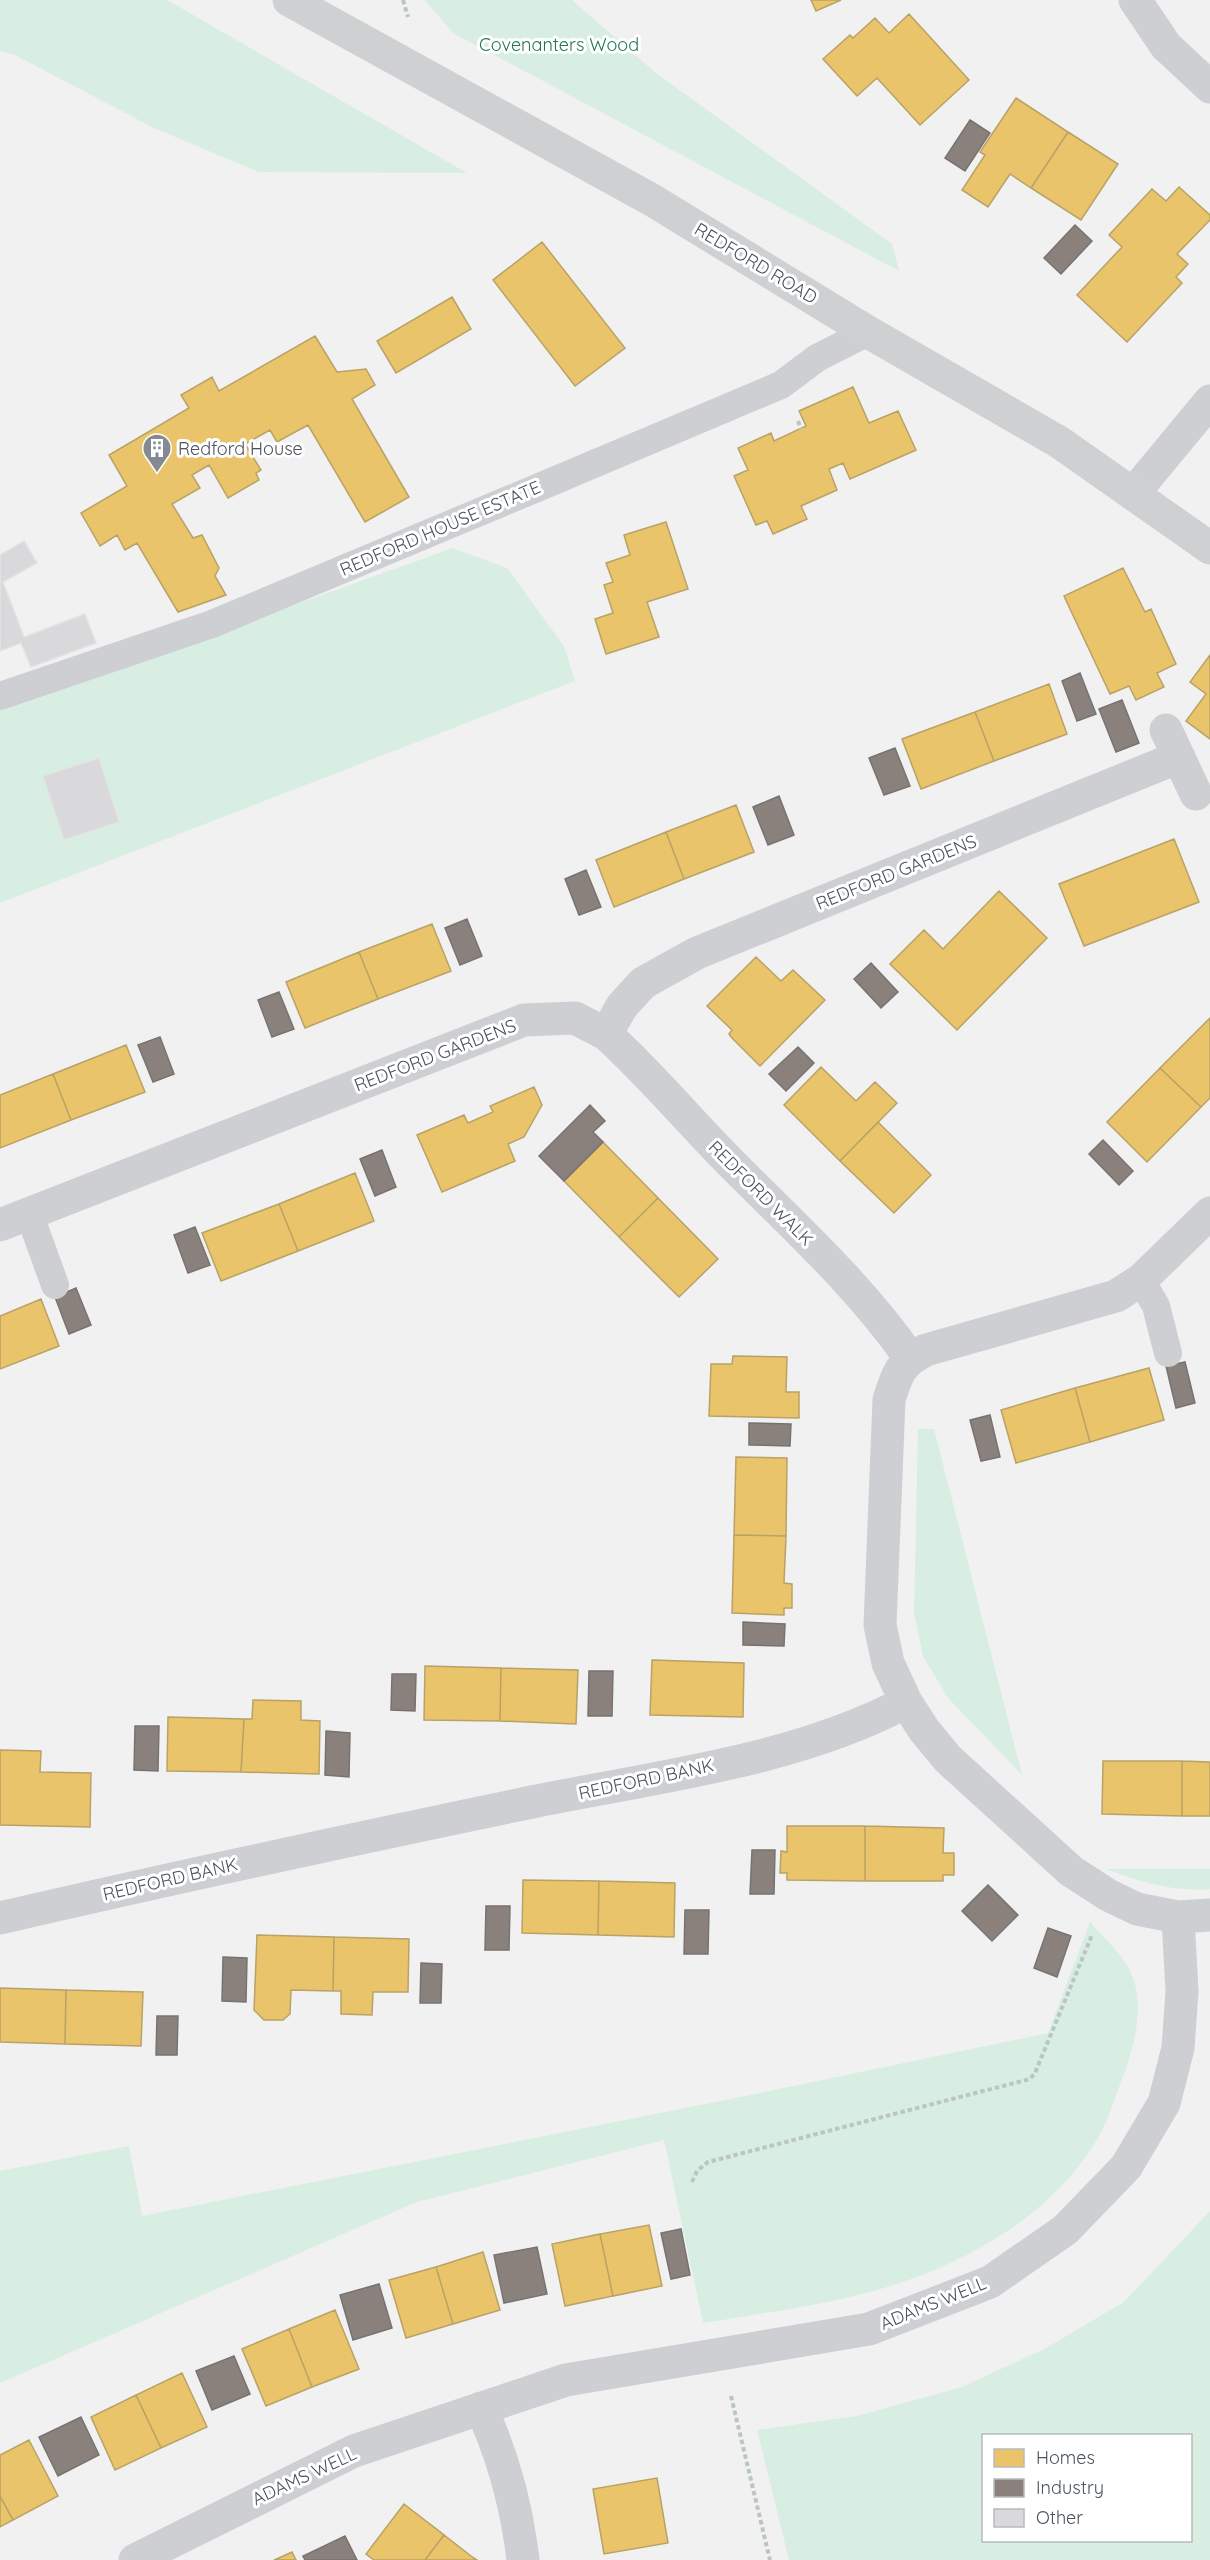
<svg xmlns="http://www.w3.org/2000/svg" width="1210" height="2560" viewBox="0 0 1210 2560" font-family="Quicksand,sans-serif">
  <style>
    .green { fill: #d8eee2; fill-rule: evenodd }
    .homes { fill: #e9c46a; stroke: #b9a266; stroke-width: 1.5 }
    .industry { fill: #8a817c; stroke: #777372; stroke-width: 1.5 }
    .building { fill: #d9d9db; stroke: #e3e3e4; stroke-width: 1.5 }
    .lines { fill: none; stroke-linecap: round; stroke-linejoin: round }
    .path { stroke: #bbc5c3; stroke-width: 4; stroke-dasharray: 4.5 3; stroke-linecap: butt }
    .service { stroke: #cdcfd2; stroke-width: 28 }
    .minor { stroke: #cdcfd2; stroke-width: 33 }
    .secondary { stroke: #ced0d2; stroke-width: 33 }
    .labels { text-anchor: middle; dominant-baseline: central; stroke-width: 6; stroke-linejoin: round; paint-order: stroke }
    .park-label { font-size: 18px; fill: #207853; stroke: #fff }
    .street-label { font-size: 18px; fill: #4a525c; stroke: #fff }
    .poi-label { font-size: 18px; fill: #4a525c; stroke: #fff; text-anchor: start }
  </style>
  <rect width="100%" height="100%" fill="#f1f1f1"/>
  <path class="green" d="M 0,0 L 167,0 L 467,173 L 259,172 L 154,128 L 15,55 L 0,51 Z
    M 425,0 L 572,0 L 656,73 L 892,244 L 899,271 L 453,33 Z
    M 453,548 L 507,568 L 564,646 L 575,681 L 0,903 L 0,710 Z
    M 918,1429 L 934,1429 L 1022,1775 L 948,1698 L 923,1656 L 914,1614 Z
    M 1106,1869 L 1210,1869 L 1210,1889 C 1172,1892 1141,1882 1106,1869 Z
    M 1090,1922 C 1102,1936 1119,1951 1128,1967 C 1149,2003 1132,2055 1118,2090 C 1113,2104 1108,2119 1101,2132 C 1053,2222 946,2275 850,2297 C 802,2308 752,2315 703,2323 L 664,2140 L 417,2202 L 0,2383 L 0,2171 L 129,2146 L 142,2216 L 731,2099 L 1048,2033 Z
    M 1210,2211 L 1210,2560 L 789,2560 L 757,2430 L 857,2416 L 962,2387 L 1046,2348 L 1124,2302 ZM 984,2436 L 1190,2436 L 1190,2540 L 984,2540 Z"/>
  <path class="homes" d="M 811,0 L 841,0 L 816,11 Z
    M 909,14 L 969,80 L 920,125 L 877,78 L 857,96 L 823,59 L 850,35 L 853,38 L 875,18 L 889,33 Z
    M 1016,98 L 1068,132 L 1031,188 L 1010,174 L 988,207 L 962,190 L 985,155 L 980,152 Z
    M 1068,132 L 1118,164 L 1081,220 L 1031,188 Z
    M 1179,187 L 1210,215 L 1210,220 L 1177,254 L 1188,264 L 1176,277 L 1182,283 L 1127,342 L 1077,295 L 1122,247 L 1109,235 L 1152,189 L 1166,201 Z
    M 542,242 L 625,348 L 575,386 L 493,280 Z
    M 452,297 L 471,329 L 396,373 L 377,341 Z
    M 315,336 L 337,372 L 366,369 L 375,385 L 352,399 L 409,497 L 365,522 L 308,425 L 277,442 L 270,430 L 245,444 L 261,470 L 256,473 L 259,480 L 228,498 L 209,465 L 192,475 L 200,488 L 172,504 L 193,538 L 202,535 L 219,568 L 215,576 L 226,595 L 178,612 L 137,543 L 125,550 L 117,535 L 100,546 L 81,513 L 127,486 L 109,455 L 189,408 L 181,395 L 212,377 L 219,391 Z
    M 853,387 L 869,423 L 898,411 L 916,450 L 850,479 L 843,463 L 829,469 L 837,490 L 801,506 L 807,519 L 773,534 L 767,521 L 756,525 L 734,476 L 748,470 L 738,448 L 771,433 L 774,441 L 806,426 L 799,411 Z
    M 666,522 L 688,589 L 647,602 L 659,637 L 606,654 L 595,619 L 613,613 L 604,585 L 613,582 L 606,563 L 630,555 L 624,535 Z
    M 1123,568 L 1145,612 L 1151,609 L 1176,664 L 1157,673 L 1164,687 L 1136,700 L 1129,686 L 1110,694 L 1064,596 Z
    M 1210,655 L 1210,739 L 1186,721 L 1206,694 L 1190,682 Z
    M 1049,684 L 1067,734 L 994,761 L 975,712 Z
    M 975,712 L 994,761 L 921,789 L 902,739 Z
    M 736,805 L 754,852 L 684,879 L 666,832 Z
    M 666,832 L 684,879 L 614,907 L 596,860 Z
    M 1174,839 L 1199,902 L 1084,946 L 1059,884 Z
    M 999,891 L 1047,938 L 957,1030 L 890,964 L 924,930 L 943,949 Z
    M 432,924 L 451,971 L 378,999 L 359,952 Z
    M 359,952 L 378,999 L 305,1028 L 286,982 Z
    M 756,957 L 781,981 L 793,970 L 825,1000 L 760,1066 L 732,1038 L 729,1034 L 732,1030 L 707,1006 Z
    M 1210,1018 L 1210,1098 L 1201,1107 L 1160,1068 Z
    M 126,1045 L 145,1092 L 71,1120 L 53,1074 Z
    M 821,1067 L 856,1101 L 875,1082 L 897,1103 L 840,1161 L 784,1105 Z
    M 1160,1068 L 1201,1107 L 1147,1162 L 1107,1122 Z
    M 53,1074 L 71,1120 L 0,1148 L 0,1095 Z
    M 534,1087 L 542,1105 L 524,1137 L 508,1144 L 515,1161 L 442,1192 L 417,1135 L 464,1115 L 468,1123 L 493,1112 L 490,1106 Z
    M 878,1122 L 931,1175 L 894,1213 L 840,1161 Z
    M 603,1142 L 658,1198 L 619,1237 L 564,1181 Z
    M 355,1173 L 374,1221 L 298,1251 L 279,1204 Z
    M 658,1198 L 718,1259 L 679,1297 L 619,1237 Z
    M 279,1204 L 298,1251 L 221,1281 L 202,1233 Z
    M 41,1299 L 59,1346 L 0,1369 L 0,1316 Z
    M 733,1356 L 787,1357 L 786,1392 L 799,1392 L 799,1418 L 709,1416 L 711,1364 L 732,1364 Z
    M 1149,1368 L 1164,1420 L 1090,1442 L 1075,1388 Z
    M 1075,1388 L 1090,1442 L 1016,1463 L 1001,1410 Z
    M 736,1457 L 787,1458 L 786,1536 L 734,1535 Z
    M 734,1535 L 786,1536 L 784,1583 L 792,1584 L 792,1608 L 784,1608 L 784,1615 L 732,1613 Z
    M 652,1660 L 744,1663 L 743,1717 L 650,1715 Z
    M 425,1666 L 501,1668 L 500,1721 L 424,1720 Z
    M 501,1668 L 578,1670 L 576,1724 L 500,1721 Z
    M 253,1700 L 301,1701 L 301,1720 L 320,1721 L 319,1774 L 241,1772 L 244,1719 L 252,1719 Z
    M 168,1717 L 244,1719 L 241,1772 L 167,1771 Z
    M 0,1750 L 41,1751 L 40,1772 L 91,1773 L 90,1827 L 0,1825 Z
    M 1103,1761 L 1182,1761 L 1182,1816 L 1102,1814 Z
    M 1182,1761 L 1210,1762 L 1210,1816 L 1182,1816 Z
    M 787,1826 L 865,1826 L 865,1881 L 787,1880 L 787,1873 L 780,1873 L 781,1851 L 787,1852 Z
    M 865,1826 L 944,1828 L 943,1853 L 954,1853 L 954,1875 L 943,1875 L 943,1881 L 865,1881 Z
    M 523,1880 L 599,1881 L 598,1935 L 522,1933 Z
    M 599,1881 L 675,1883 L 674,1937 L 598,1935 Z
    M 257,1935 L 334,1937 L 333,1991 L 291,1990 L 290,2014 L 283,2020 L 264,2020 L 254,2010 Z
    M 334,1937 L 409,1939 L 408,1992 L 373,1992 L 372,2015 L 341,2014 L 341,1991 L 333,1991 Z
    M 0,1988 L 66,1990 L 65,2044 L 0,2042 Z
    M 66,1990 L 143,1992 L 141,2046 L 65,2044 Z
    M 649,2225 L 662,2286 L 613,2296 L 600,2234 Z
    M 600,2234 L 613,2296 L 565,2306 L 552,2244 Z
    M 483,2252 L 500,2310 L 453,2324 L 436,2267 Z
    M 436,2267 L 453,2324 L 406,2338 L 389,2280 Z
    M 335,2310 L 359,2369 L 312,2387 L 289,2329 Z
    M 289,2329 L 312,2387 L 266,2406 L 242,2349 Z
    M 182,2373 L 207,2427 L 161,2448 L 136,2395 Z
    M 136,2395 L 161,2448 L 115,2470 L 91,2417 Z
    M 29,2440 L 58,2496 L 13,2520 L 0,2496 L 0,2455 Z
    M 657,2478 L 668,2543 L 604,2554 L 593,2489 Z
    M 0,2496 L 13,2520 L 0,2527 Z
    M 404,2504 L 444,2535 L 425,2560 L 374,2560 L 366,2554 Z
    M 444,2535 L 471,2556 L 477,2560 L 425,2560 Z
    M 292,2552 L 296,2560 L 274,2560 L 281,2557 Z"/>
  <path class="industry" d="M 970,120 L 990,133 L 965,171 L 945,158 Z
    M 1075,225 L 1092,241 L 1061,274 L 1044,258 Z
    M 1080,673 L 1096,714 L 1077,721 L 1062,681 Z
    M 1122,700 L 1139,743 L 1116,752 L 1099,709 Z
    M 895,748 L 910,786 L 884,795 L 869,758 Z
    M 779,796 L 794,835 L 768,845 L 753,807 Z
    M 586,870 L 601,907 L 579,915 L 565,879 Z
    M 467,919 L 482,956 L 460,965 L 445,928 Z
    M 871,963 L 898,992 L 881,1008 L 854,979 Z
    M 279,992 L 294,1029 L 272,1037 L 258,1000 Z
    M 160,1037 L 174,1074 L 153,1082 L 138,1045 Z
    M 798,1047 L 814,1063 L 786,1091 L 769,1074 Z
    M 590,1105 L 605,1121 L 593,1132 L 603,1142 L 564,1181 L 539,1156 Z
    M 1103,1140 L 1133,1171 L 1119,1185 L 1089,1154 Z
    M 382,1150 L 396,1187 L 375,1196 L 360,1159 Z
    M 195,1227 L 210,1265 L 188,1273 L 174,1235 Z
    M 76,1288 L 91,1325 L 69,1334 L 55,1297 Z
    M 1185,1362 L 1195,1403 L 1176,1408 L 1166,1366 Z
    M 990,1415 L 1000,1457 L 981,1461 L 970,1420 Z
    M 749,1423 L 791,1424 L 790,1446 L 749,1445 Z
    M 743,1622 L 785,1624 L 784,1646 L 743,1645 Z
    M 589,1671 L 613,1671 L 612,1716 L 588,1716 Z
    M 392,1674 L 416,1674 L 415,1711 L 391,1710 Z
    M 135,1726 L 159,1726 L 158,1771 L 134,1770 Z
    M 326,1731 L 350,1733 L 349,1777 L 325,1775 Z
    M 752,1850 L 775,1850 L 774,1894 L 750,1894 Z
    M 988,1885 L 1018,1915 L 992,1941 L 962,1911 Z
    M 486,1906 L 510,1906 L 509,1950 L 485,1950 Z
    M 685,1910 L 709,1910 L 708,1954 L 684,1954 Z
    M 1048,1928 L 1071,1936 L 1057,1977 L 1034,1968 Z
    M 223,1957 L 247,1958 L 246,2002 L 222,2001 Z
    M 421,1963 L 442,1964 L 441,2003 L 420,2003 Z
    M 157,2016 L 178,2016 L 177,2055 L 156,2055 Z
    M 681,2229 L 690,2275 L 671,2279 L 661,2233 Z
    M 537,2247 L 547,2294 L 504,2303 L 494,2255 Z
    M 379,2284 L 392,2328 L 353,2340 L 340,2295 Z
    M 234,2356 L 250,2394 L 212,2410 L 196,2371 Z
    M 81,2417 L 99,2455 L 58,2476 L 39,2437 Z
    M 345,2536 L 357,2560 L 305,2560 L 303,2556 Z"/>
  <path class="building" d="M 24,541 L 37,563 L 3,582 L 24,637 L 85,614 L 96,643 L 31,667 L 21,643 L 0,651 L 0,555 Z
    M 99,758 L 119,822 L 64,840 L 43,776 Z"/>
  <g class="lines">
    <path class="path" d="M 403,0 L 408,17
      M 798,421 L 801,429
      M 692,2182 L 697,2171 L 708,2162 L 1030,2079 L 1035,2073 L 1092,1935
      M 731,2396 L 770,2560"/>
    <path class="service" d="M 0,696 L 212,624 L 537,488 L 781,385 L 817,358 L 868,332
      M 29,1213 L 55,1285
      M 1141,1280 L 1156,1306 L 1168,1353"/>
    <path class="minor" d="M 1135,0 L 1166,46 L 1210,87
      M 1133,494 L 1210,401
      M 1166,730 L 1196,794
      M 606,1034 C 648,1072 684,1115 724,1156 C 788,1221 857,1282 910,1358
      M 1210,1213 L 1141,1280 L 1116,1296 L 926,1350 C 901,1362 897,1373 889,1400 L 880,1625 L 888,1663 L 906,1702 L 924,1730 L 948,1759 L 1071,1871 L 1108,1895 L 1137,1909 L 1178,1917 L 1210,1915
      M 0,1225 L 524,1020 L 575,1018 L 606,1034 L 622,1006 L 643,983 L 697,953 L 1179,757
      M 0,1918 C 177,1877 354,1839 532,1802 C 654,1777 796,1761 906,1702
      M 481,2408 C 503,2456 517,2508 523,2560
      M 135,2560 L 354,2451 L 566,2380 L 869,2329 L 990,2282 L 1065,2230 L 1126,2167 L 1164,2103 L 1178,2048 L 1182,1992 L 1178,1917"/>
    <path class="secondary" d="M 289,0 L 652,200 L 868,332 L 1059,442 L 1210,548"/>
  </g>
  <defs>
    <g id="building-pin" transform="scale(1.5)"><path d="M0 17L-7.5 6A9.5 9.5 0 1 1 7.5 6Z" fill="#848a90" stroke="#fff"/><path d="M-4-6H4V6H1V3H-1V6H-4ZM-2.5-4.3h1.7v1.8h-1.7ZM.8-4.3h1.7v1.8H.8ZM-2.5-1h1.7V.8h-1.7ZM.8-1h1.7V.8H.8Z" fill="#fff"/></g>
  </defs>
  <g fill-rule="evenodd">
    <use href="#building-pin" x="157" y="448"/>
  </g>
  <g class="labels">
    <g class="park-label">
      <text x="559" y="44">Covenanters Wood</text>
    </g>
    <g class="street-label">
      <text transform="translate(756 263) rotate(31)">REDFORD ROAD</text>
      <text transform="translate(440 528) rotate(-23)">REDFORD HOUSE ESTATE</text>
      <text transform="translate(896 872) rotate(-22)">REDFORD GARDENS</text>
      <text transform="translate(435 1055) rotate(-21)">REDFORD GARDENS</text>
      <text transform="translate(761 1193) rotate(45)">REDFORD WALK</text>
      <text transform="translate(646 1779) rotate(-12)">REDFORD BANK</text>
      <text transform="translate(170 1879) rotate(-13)">REDFORD BANK</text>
      <text transform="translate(933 2303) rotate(-22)">ADAMS WELL</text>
      <text transform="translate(304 2476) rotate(-25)">ADAMS WELL</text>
    </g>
    <g class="poi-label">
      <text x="178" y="448">Redford House</text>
    </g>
  </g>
  <rect x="982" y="2434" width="210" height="108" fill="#ffffff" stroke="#b7babe" stroke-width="1.5"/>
  <rect x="994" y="2449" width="30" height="18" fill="#e9c46a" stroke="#b7babe" stroke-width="1.5"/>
  <text x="1036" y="2464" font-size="18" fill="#4a525c">Homes</text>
  <rect x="994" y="2479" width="30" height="18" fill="#8a817c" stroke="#b7babe" stroke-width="1.5"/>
  <text x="1036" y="2494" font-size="18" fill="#4a525c">Industry</text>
  <rect x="994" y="2509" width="30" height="18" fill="#d9d9db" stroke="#b7babe" stroke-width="1.5"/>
  <text x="1036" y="2524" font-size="18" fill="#4a525c">Other</text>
</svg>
